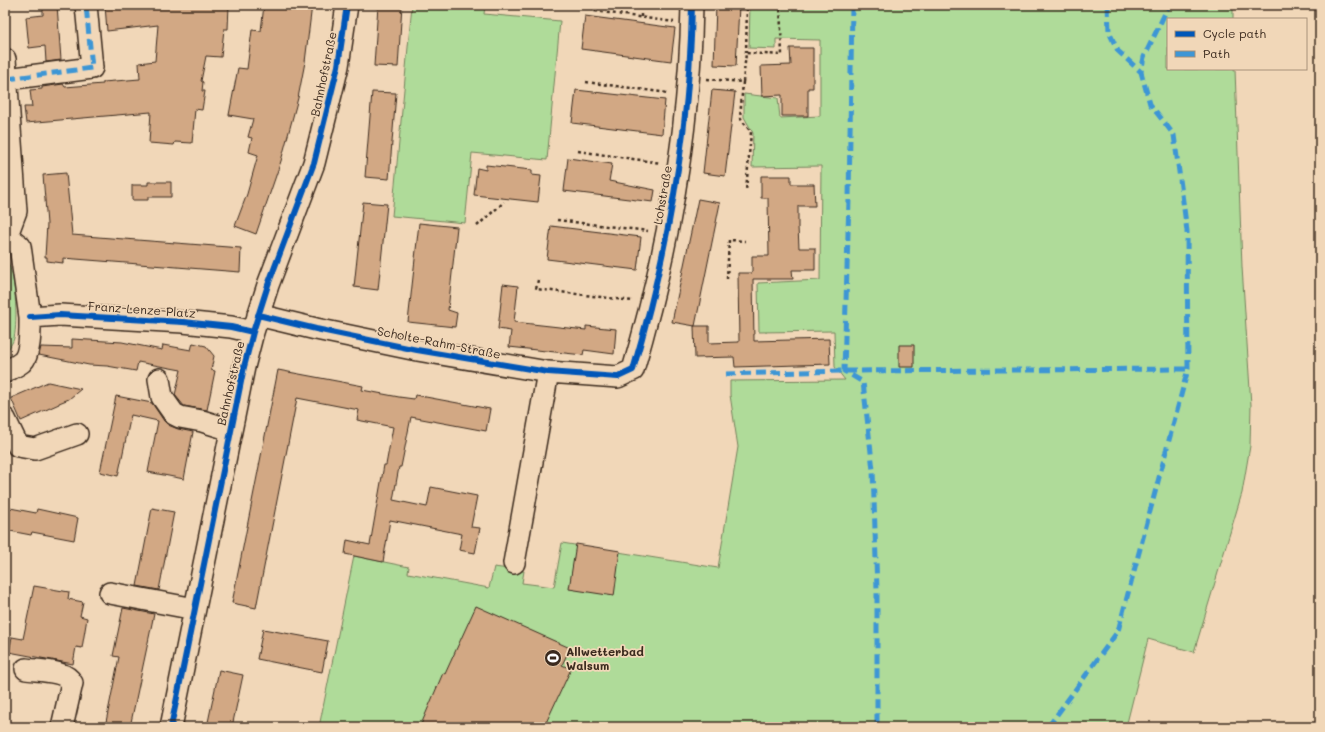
<svg xmlns="http://www.w3.org/2000/svg" width="1325" height="732" viewBox="0 0 1325 732" font-family="Mali,sans-serif">
  <style>
    .green { fill: #afdb99; stroke: #75825c }
    .building { fill: #d2a884; stroke: #3b2a1e }
    .lines { fill: none; stroke-linecap: round; stroke-linejoin: round }
    .minor-casing { stroke: #3b2a1e; stroke-width: 24 }
    .path { stroke: #3b2a1e; stroke-width: 2.5; stroke-dasharray: 3 3; stroke-linecap: butt }
    .minor { stroke: #f1d7b8; stroke-width: 21 }
    .quiet { stroke: #3e96d5; stroke-width: 5; stroke-dasharray: 10 5; stroke-linecap: butt }
    .cycleway-casing { stroke: #f1d7b8; stroke-width: 8 }
    .cycleway { stroke: #0057b8; stroke-width: 6 }
    .labels { text-anchor: middle; dominant-baseline: central; stroke-width: 3.5; stroke-linejoin: round; paint-order: stroke }
    .street-label { font-size: 12px; fill: #3b2a1e; stroke: #f1d7b8 }
    .poi-label { font-size: 12px; font-weight: bold; fill: #3b2a1e; stroke: #f1d7b8; text-anchor: start }
  </style>
  <rect width="100%" height="100%" fill="#f1d7b8"/>
  <filter id="ink" filterUnits="userSpaceOnUse"><feTurbulence type="fractalNoise" baseFrequency=".025" numOctaves="2"/><feDisplacementMap in="SourceGraphic" scale="8" xChannelSelector="R" yChannelSelector="G"/><feConvolveMatrix kernelMatrix="1 2 1 2 8 2 1 2 1" color-interpolation-filters="sRGB"/></filter>
  <g filter="url(#ink)">
    <path class="green" d="M 412,5 L 485,5 L 484,14 L 560,21 L 547,160 L 472,153 L 465,223 L 392,216 Z
      M 750,5 L 1233,5 L 1233,19 L 1168,19 L 1168,69 L 1235,69 L 1242,267 L 1251,405 L 1250,446 L 1242,493 L 1194,652 L 1148,639 L 1126,727 L 319,727 L 354,556 L 409,567 L 408,573 L 489,588 L 494,567 L 524,571 L 522,583 L 554,587 L 562,543 L 718,568 L 738,447 L 730,395 L 730,381 L 845,380 L 835,367 L 834,331 L 759,332 L 758,283 L 820,280 L 821,166 L 752,167 L 753,133 L 744,117 L 744,94 L 778,98 L 780,118 L 820,116 L 820,40 L 776,39 L 776,49 L 749,48 Z
      M 5,258 C 16,270 18,322 14,338 C 13,343 8,349 5,354 Z"/>
    <path class="building" d="M 43,5 L 57,5 L 61,60 L 46,62 L 45,46 L 29,48 L 26,17 L 43,15 Z
      M 105,5 L 229,5 L 228,29 L 224,29 L 221,57 L 206,56 L 201,81 L 203,82 L 202,91 L 205,91 L 202,110 L 195,109 L 192,143 L 175,142 L 174,145 L 149,143 L 151,112 L 26,123 L 24,107 L 32,107 L 30,90 L 42,89 L 42,87 L 63,84 L 65,87 L 103,84 L 103,82 L 140,79 L 139,63 L 155,61 L 158,25 L 107,31 Z
      M 264,5 L 312,5 L 305,62 L 298,98 L 281,161 L 256,234 L 235,226 L 247,194 L 258,155 L 249,152 L 252,138 L 248,137 L 253,119 L 229,115 L 238,68 L 247,69 L 252,30 L 261,31 Z
      M 378,5 L 402,5 L 398,67 L 374,66 Z
      M 716,5 L 739,5 L 736,66 L 714,65 Z
      M 585,16 L 675,28 L 671,61 L 581,49 Z
      M 790,48 L 813,48 L 813,88 L 808,88 L 808,116 L 782,116 L 782,95 L 762,96 L 761,66 L 791,65 Z
      M 576,90 L 665,100 L 662,134 L 572,123 Z
      M 712,90 L 735,92 L 725,176 L 703,173 Z
      M 372,92 L 396,93 L 389,179 L 365,177 Z
      M 568,158 L 612,164 L 609,181 L 655,190 L 653,202 L 564,191 Z
      M 486,165 L 532,170 L 532,175 L 541,176 L 538,202 L 474,195 L 477,168 L 486,170 Z
      M 66,173 L 72,235 L 241,248 L 240,272 L 63,258 L 63,263 L 47,261 L 47,257 L 45,257 L 47,224 L 43,175 Z
      M 761,176 L 791,176 L 791,184 L 814,184 L 815,206 L 798,206 L 798,227 L 799,248 L 815,248 L 815,270 L 792,270 L 793,279 L 753,279 L 754,341 L 829,339 L 830,364 L 735,367 L 734,357 L 695,358 L 694,326 L 709,326 L 709,343 L 739,342 L 738,273 L 752,273 L 752,256 L 769,256 L 768,198 L 761,198 Z
      M 148,182 L 171,182 L 171,197 L 148,197 L 148,200 L 132,200 L 132,185 L 148,185 Z
      M 698,199 L 720,203 L 695,326 L 672,322 Z
      M 363,202 L 387,204 L 378,290 L 354,287 Z
      M 419,223 L 457,227 L 448,310 L 457,313 L 455,327 L 408,322 Z
      M 551,226 L 641,237 L 637,270 L 547,259 Z
      M 503,284 L 518,286 L 514,322 L 586,330 L 586,326 L 616,329 L 614,354 L 584,350 L 583,355 L 509,347 L 511,331 L 498,329 Z
      M 72,339 L 122,342 L 162,350 L 163,345 L 191,350 L 193,343 L 206,346 L 214,356 L 211,370 L 215,371 L 207,410 L 184,406 L 175,395 L 181,370 L 138,362 L 136,371 L 107,366 L 89,365 L 39,355 L 41,347 L 72,348 Z
      M 899,345 L 914,345 L 914,367 L 899,367 Z
      M 278,370 L 363,386 L 362,390 L 399,397 L 414,399 L 415,395 L 490,409 L 486,431 L 411,417 L 401,467 L 399,467 L 393,500 L 427,507 L 431,487 L 477,496 L 471,527 L 480,528 L 475,553 L 459,550 L 462,534 L 390,520 L 383,562 L 345,554 L 347,540 L 370,545 L 384,465 L 386,465 L 393,427 L 357,420 L 359,410 L 297,398 L 256,608 L 232,603 Z
      M 48,382 L 81,389 L 69,399 L 59,403 L 59,404 L 21,421 L 11,398 Z
      M 116,396 L 152,403 L 164,421 L 168,425 L 178,429 L 193,432 L 184,479 L 148,472 L 158,421 L 131,415 L 118,476 L 100,472 Z
      M 5,507 L 36,513 L 37,509 L 78,518 L 74,540 L 32,532 L 31,535 L 5,530 Z
      M 152,508 L 174,512 L 159,590 L 137,586 Z
      M 576,544 L 620,551 L 614,596 L 569,589 Z
      M 34,586 L 69,592 L 68,599 L 83,602 L 80,616 L 87,618 L 82,648 L 76,647 L 73,664 L 9,652 L 12,637 L 23,639 Z
      M 476,606 L 570,648 L 562,665 L 571,669 L 544,727 L 420,727 L 443,673 L 445,674 Z
      M 123,608 L 154,614 L 130,727 L 105,727 L 119,657 L 113,656 Z
      M 263,629 L 328,641 L 322,672 L 257,659 Z
      M 219,670 L 243,675 L 232,727 L 207,727 Z"/>
    <g class="lines">
      <g class="minor-casing">
        <path id="minor" d="M 5,59 L 16,211 L 7,235
          M 7,79 L 92,68 L 86,5
          M 5,234 L 20,246 L 30,317 C 30,328 31,354 22,362 C 17,366 10,369 5,372
          M 258,315 L 316,329 L 417,350 L 548,372 L 618,377 L 633,370 C 668,251 690,128 692,5
          M 30,317 L 60,315 L 183,322 L 231,327 L 253,332
          M 159,379 L 162,397 L 174,414 L 180,417 L 202,421 L 231,430
          M 5,419 L 18,446 L 35,449 L 77,434
          M 514,563 L 548,372
          M 110,593 L 195,609
          M 26,669 C 39,671 66,670 72,683 L 62,727
          M 171,727 L 244,367 L 253,332 L 268,285 L 314,163 L 338,66 L 347,5"/>
      </g>
      <path class="path" d="M 596,5 L 595,11 L 674,22
        M 641,17 L 641,11
        M 746,53 L 747,5
        M 707,79 L 743,82 L 746,53 L 782,55 L 780,5
        M 586,82 L 668,93
        M 743,82 L 740,118 L 751,132 L 746,191
        M 578,151 L 661,163
        M 557,220 L 648,231
        M 477,226 L 504,202
        M 727,279 L 729,240 L 745,241
        M 538,280 L 536,289 L 633,301
        M 5,334 L 10,333"/>
      <use href="#minor" class="minor"/>
      <path class="quiet" d="M 852,5 L 849,199 L 844,371 L 863,382 L 873,470 L 877,590 L 877,727
        M 1108,5 L 1109,32 L 1118,51 L 1141,72
        M 7,79 L 92,68 L 86,5
        M 726,374 L 844,371 L 1188,369
        M 1048,727 L 1118,631 L 1188,369 L 1187,231 L 1174,135 L 1150,104 L 1141,72 L 1144,57 L 1169,5"/>
      <g class="cycleway-casing">
        <path id="cycleway" d="M 258,315 L 316,329 L 417,350 L 548,372 L 618,377 L 633,370 C 668,251 690,128 692,5
          M 30,317 L 60,315 L 183,322 L 231,327 L 253,332
          M 171,727 L 244,367 L 253,332 L 268,285 L 314,163 L 338,66 L 347,5"/>
      </g>
      <use href="#cycleway" class="cycleway"/>
    </g>
  </g>
  <defs>
    <g id="stadium-disc" transform="scale(0.9)"><circle r="9.5" fill="#3b2a1e" stroke="#f1d7b8"/><path d="M0-5a6.5 5 0 1 0 0 10a6.5 5 0 1 0 0-10ZM-3.5-1.8h7v3.6h-7Z" fill="#fff"/></g>
  </defs>
  <g fill-rule="evenodd">
    <use href="#stadium-disc" x="553" y="658"/>
  </g>
  <g class="labels">
    <g class="street-label">
      <text transform="translate(323 74) rotate(-78)">Bahnhofstraße</text>
      <text transform="translate(662 195) rotate(-80)">Lohstraße</text>
      <text transform="translate(142 309) rotate(4)">Franz-Lenze-Platz</text>
      <text transform="translate(439 342) rotate(11)">Scholte-Rahm-Straße</text>
      <text transform="translate(230 383) rotate(-77)">Bahnhofstraße</text>
    </g>
    <g class="poi-label">
      <text x="566" y="651">Allwetterbad<tspan x="566" dy="14">Walsum</tspan></text>
    </g>
  </g>
  <rect width="1325" height="732" fill="none" stroke="#f1d7b8" stroke-width="20"/>
  <rect x="10" y="10" width="1305" height="712" fill="none" stroke="#3b2a1e" stroke-width="1.5" filter="url(#ink)"/>
  <rect x="1167" y="18" width="140" height="52" fill="#f1d7b8" stroke="#a8927a"/>
  <rect x="1175" y="31" width="20" height="6" fill="#0057b8" stroke="#a8927a"/>
  <text x="1203" y="38" font-size="12" fill="#3b2a1e">Cycle path</text>
  <rect x="1175" y="51" width="20" height="6" fill="#3e96d5" stroke="#a8927a"/>
  <text x="1203" y="58" font-size="12" fill="#3b2a1e">Path</text>
</svg>
